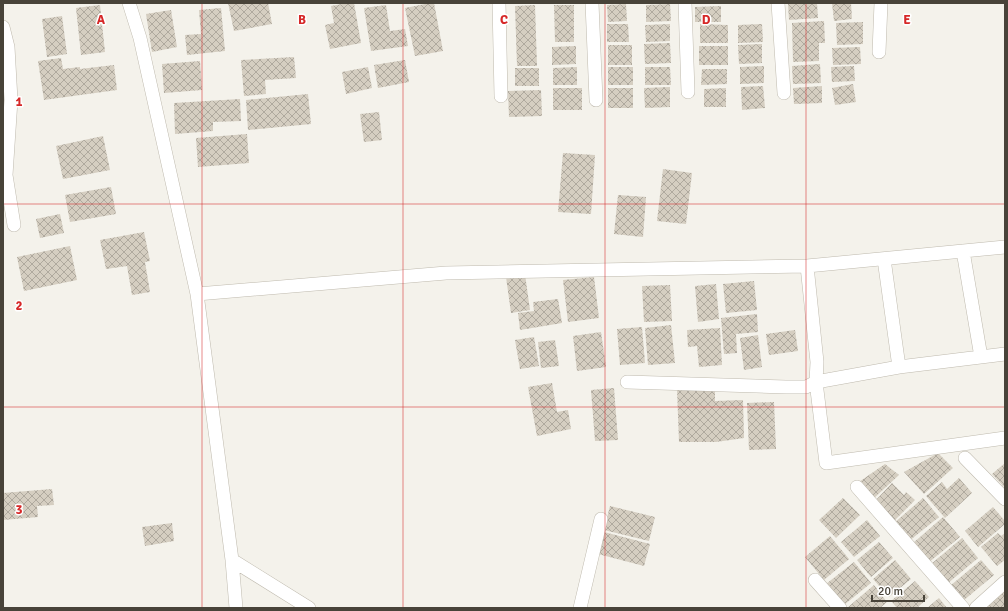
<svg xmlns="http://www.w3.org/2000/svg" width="1008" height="611" viewBox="0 0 1008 611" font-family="Signika,sans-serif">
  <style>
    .building { fill: url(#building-cross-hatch) }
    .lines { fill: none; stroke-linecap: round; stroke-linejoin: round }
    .street-casing { stroke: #bfbaae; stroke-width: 14 }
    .street { stroke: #fff; stroke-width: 13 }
    .grid { fill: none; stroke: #d62828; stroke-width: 1; stroke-opacity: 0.55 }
    .grid-label { font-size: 13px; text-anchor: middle; font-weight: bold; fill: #d62828; stroke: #fff; stroke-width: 3; stroke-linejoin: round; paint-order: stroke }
  </style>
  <defs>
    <pattern id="building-cross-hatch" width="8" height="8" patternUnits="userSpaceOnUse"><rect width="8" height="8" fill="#d5cec1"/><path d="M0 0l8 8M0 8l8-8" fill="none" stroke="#afa99e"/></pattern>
  </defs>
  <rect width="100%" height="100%" fill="#f4f2eb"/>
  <path class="building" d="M 228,3 L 268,3 L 272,24 L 234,31 Z
    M 347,3 L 354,3 L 361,43 L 330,49 L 325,25 L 334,23 L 331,6 Z
    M 430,3 L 434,3 L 443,51 L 415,56 L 405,8 Z
    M 806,3 L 817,3 L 818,18 L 789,20 L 788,4 Z
    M 832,3 L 851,3 L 852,19 L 834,21 Z
    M 626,4 L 627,21 L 608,22 L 607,5 Z
    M 670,4 L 671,21 L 646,22 L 646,5 Z
    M 100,5 L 105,52 L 81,55 L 76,8 Z
    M 386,5 L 390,31 L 405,29 L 408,46 L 371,51 L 364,8 Z
    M 535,5 L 537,66 L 517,66 L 515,6 Z
    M 554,5 L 574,5 L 574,42 L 555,42 Z
    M 721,6 L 721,22 L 695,22 L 695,7 Z
    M 221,8 L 225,51 L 187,55 L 185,35 L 201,34 L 199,10 Z
    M 171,10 L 177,47 L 152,52 L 146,14 Z
    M 62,16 L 67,54 L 47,57 L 42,19 Z
    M 824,21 L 825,43 L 819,43 L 819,61 L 793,62 L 792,23 Z
    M 863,22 L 863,44 L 837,45 L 836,23 Z
    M 607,24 L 628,24 L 629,42 L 607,42 Z
    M 670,24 L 670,41 L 646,42 L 645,25 Z
    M 700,24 L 728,25 L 728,43 L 700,43 Z
    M 762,24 L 763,42 L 738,43 L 738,25 Z
    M 670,43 L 671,63 L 645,64 L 644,44 Z
    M 762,44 L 762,63 L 739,64 L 738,45 Z
    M 608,45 L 632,45 L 632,65 L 608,65 Z
    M 576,46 L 576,64 L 552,65 L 552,47 Z
    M 699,46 L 728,46 L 728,65 L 699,65 Z
    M 860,47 L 861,64 L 833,65 L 832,48 Z
    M 294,57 L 296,78 L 265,80 L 266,94 L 244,96 L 241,60 Z
    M 61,58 L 63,69 L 80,67 L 80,69 L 114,65 L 117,90 L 44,100 L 38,61 Z
    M 405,60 L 409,82 L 378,88 L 374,65 Z
    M 200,61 L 202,90 L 164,93 L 162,64 Z
    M 820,64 L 821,83 L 793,84 L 792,66 Z
    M 764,66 L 764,83 L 740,84 L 740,67 Z
    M 854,66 L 855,81 L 832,82 L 831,67 Z
    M 368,67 L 372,88 L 346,94 L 342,72 Z
    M 577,67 L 577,85 L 553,85 L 553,68 Z
    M 608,67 L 633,67 L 633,85 L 608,85 Z
    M 645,67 L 670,67 L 671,85 L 645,85 Z
    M 515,68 L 539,68 L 539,86 L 515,86 Z
    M 702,69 L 727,69 L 727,84 L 701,85 Z
    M 853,84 L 856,102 L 835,105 L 832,88 Z
    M 763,86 L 765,108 L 742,110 L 741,87 Z
    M 822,86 L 822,103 L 794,104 L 793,88 Z
    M 670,87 L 670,107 L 645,108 L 644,88 Z
    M 553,88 L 582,88 L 582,110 L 553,110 Z
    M 608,88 L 633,88 L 633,108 L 608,108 Z
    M 726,88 L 726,107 L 704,107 L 704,89 Z
    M 541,90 L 542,116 L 509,117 L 508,91 Z
    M 308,94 L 311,124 L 248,130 L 246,100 Z
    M 240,99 L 241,121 L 213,122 L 213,131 L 175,134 L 174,103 Z
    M 379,112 L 382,140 L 364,142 L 360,114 Z
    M 247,134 L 249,163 L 198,167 L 196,138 Z
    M 103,136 L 110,170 L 63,179 L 56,146 Z
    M 563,153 L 595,155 L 591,214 L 558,212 Z
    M 663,169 L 692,173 L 686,224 L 657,221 Z
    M 111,187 L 116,214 L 70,222 L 65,195 Z
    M 618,195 L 646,197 L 643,237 L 614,234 Z
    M 60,214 L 64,233 L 40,238 L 36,219 Z
    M 144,232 L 150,261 L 145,262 L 150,292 L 132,295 L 127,266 L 106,269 L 100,240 Z
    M 70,246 L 77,280 L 24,291 L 17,257 Z
    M 525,274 L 530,310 L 511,313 L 506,277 Z
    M 594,277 L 599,318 L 568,322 L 563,280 Z
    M 754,281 L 757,310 L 726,313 L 723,284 Z
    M 716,284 L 719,319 L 698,322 L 695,286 Z
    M 670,285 L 672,321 L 644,322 L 642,286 Z
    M 558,299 L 562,323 L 520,330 L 518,313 L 534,311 L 533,302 Z
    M 757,314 L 758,332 L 736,334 L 737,353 L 724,354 L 721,318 Z
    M 671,325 L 675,363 L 648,365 L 645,328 Z
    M 642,327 L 645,363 L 620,365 L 617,329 Z
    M 720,328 L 722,365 L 699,367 L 697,346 L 688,347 L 687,330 Z
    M 795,330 L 798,351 L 769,355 L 766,334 Z
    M 601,332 L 606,367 L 577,371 L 573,336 Z
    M 758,335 L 762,367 L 744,370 L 740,338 Z
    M 534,337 L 539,366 L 520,369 L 515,340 Z
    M 555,340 L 559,366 L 541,368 L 538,342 Z
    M 552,383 L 557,412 L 568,410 L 571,429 L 537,436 L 528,387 Z
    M 614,388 L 618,440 L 595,441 L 591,390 Z
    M 715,388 L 715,401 L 743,400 L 744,438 L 716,442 L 679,442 L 677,389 Z
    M 774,402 L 776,449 L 749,450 L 747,403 Z
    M 938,453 L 953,468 L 924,494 L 904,472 Z
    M 1005,463 L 1005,488 L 992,474 Z
    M 885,464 L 899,475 L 872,500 L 856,484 Z
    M 959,478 L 972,493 L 945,518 L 926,496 L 942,482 L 947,489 Z
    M 892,483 L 904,495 L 906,492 L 915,500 L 894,521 L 875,501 Z
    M 52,489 L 54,505 L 37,506 L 38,517 L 3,520 L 3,493 Z
    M 843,498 L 860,515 L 836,538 L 819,520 Z
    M 923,498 L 939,517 L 909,541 L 894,523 Z
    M 610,506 L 655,517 L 649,541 L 604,530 Z
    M 993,507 L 1005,521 L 1005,524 L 978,547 L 965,531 Z
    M 943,517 L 960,537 L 928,563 L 912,544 Z
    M 867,520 L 880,536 L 854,557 L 841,542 Z
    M 172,523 L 174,541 L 145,546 L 142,527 Z
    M 604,532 L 650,544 L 644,566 L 598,554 Z
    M 998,533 L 1001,536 L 1005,533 L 1005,560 L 997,566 L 981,547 Z
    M 830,536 L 849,559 L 824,580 L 805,557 Z
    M 962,538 L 978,558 L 947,584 L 930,565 Z
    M 879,542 L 893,558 L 871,577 L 857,560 Z
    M 895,560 L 911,579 L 889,597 L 873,579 Z
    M 981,560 L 994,575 L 963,601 L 950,586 Z
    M 854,562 L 871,583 L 844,605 L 826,584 Z
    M 915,581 L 929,597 L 917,608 L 897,608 L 891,601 Z
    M 874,585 L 887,602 L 880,608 L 847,608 Z
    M 1005,587 L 1005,608 L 982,608 Z
    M 939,598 L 947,608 L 927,608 Z"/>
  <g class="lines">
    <g class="street-casing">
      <path id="street" d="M 129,3 L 140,38 L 197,294 L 232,560 L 236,608
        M 499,3 L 501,96
        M 592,3 L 596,100
        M 685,3 L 688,92
        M 778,3 L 784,93
        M 3,27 L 8,47 L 11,100 L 6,175 L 14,225
        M 879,52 L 881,3
        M 963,251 L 981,357
        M 884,259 L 899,367
        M 197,294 L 446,273 L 807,266 L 1005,247
        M 1005,354 L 899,367 L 816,382 L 826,463 L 1005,438
        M 627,382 L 786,387 L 806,387 L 816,382 L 817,362 L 807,266
        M 965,458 L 1005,499
        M 857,487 L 963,608
        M 232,560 L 309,608
        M 815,580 L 840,608
        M 580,608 L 601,519
        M 976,608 L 1005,582"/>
    </g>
    <use href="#street" class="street"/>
  </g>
  <path class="grid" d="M 202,3 L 202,608M 403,3 L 403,608M 605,3 L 605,608M 806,3 L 806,608M 3,204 L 1005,204M 3,407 L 1005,407"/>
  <g class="grid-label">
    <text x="101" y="24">A</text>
    <text x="302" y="24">B</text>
    <text x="504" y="24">C</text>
    <text x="706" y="24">D</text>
    <text x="907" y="24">E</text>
    <text x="19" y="106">1</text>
    <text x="19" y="310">2</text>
    <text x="19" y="514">3</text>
  </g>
  <rect width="1008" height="611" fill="none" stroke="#484339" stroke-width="8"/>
  <path d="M872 595v6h52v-6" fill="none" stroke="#484339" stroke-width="2"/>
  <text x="878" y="595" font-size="12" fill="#484339" stroke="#ffffff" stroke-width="3" paint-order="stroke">20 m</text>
</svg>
